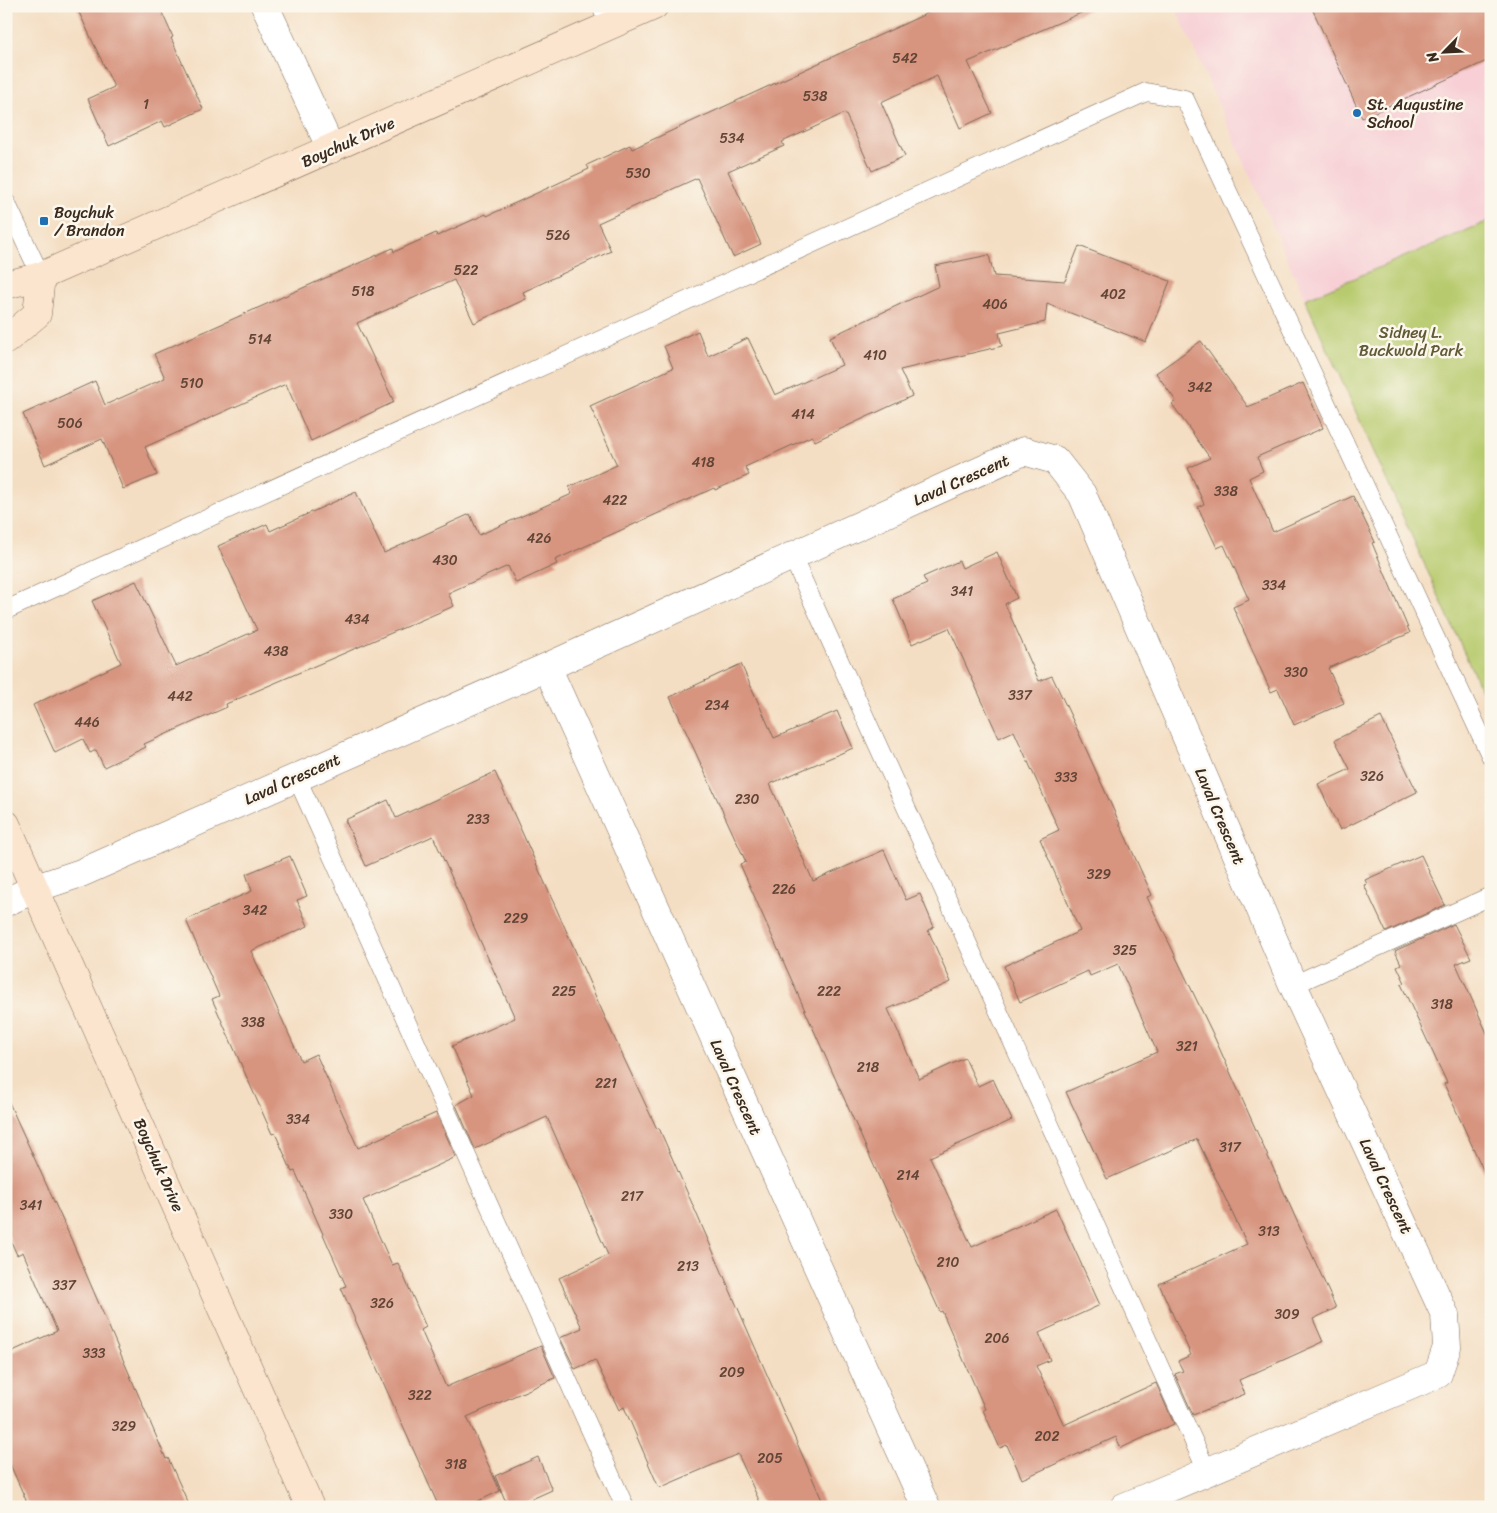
<svg xmlns="http://www.w3.org/2000/svg" width="1497" height="1513" viewBox="0 0 1497 1513" font-family="Sriracha,sans-serif">
  <style>
    .built { fill: #f7cfd5 }
    .green { fill: #b7ca6d; stroke: #797a46 }
    .building { fill: #d7947f }
    .lines { fill: none; stroke-linecap: round; stroke-linejoin: round }
    .lane-casing { stroke: #7c6958; stroke-width: 19 }
    .street-casing { stroke: #7c6958; stroke-width: 29 }
    .secondary-casing { stroke: #7c6958; stroke-width: 29 }
    .lane { stroke: #fff; stroke-width: 18 }
    .street { stroke: #fff; stroke-width: 28 }
    .secondary { stroke: #fce5cf; stroke-width: 28 }
    .poi-dot { fill: #1f6fb2; stroke: #fbf7ec; stroke-width: 2 }
    .labels { text-anchor: middle; dominant-baseline: central; stroke-width: 5; stroke-linejoin: round; paint-order: stroke }
    .number-label { font-size: 14px; fill: #624436 }
    .poi-label { font-size: 16px; fill: #3b2a1e; stroke: #fbf7ec; text-anchor: start }
    .street-label { font-size: 16px; fill: #3b2a1e; stroke: #fbf7ec }
    .park-label { font-size: 16px; fill: #605a36; stroke: #fbf7ec }
  </style>
  <rect width="100%" height="100%" fill="#fbf7ec"/>
  <filter id="ink" filterUnits="userSpaceOnUse"><feTurbulence type="fractalNoise" baseFrequency=".02" numOctaves="2"/><feDisplacementMap in="SourceGraphic" scale="10" xChannelSelector="R" yChannelSelector="G"/><feConvolveMatrix kernelMatrix="1 2 1 2 8 2 1 2 1" color-interpolation-filters="sRGB"/></filter>
  <filter id="wash" filterUnits="userSpaceOnUse"><feTurbulence type="fractalNoise" baseFrequency=".0096" numOctaves="4" result="noise"/><feDisplacementMap in="SourceGraphic" scale="20" xChannelSelector="R" yChannelSelector="G"/><feGaussianBlur stdDeviation="1.12" result="paint"/><feColorMatrix in="noise" values="0 0 0 0 0 0 0 0 0 0 0 0 0 0 0 0 0 1.4 0 .05"/><feComposite in="paint" operator="in"/></filter>
  <g filter="url(#wash)">
    <rect width="100%" height="100%" fill="#f4dec3"/>
    <path class="built" d="M 1175,6 L 1491,6 L 1491,220 L 1305,299 Z"/>
    <path class="green" d="M 1491,220 L 1491,712 L 1305,299 Z"/>
    <g id="blocks">
      <path class="building" d="M 76,6 L 159,6 L 173,37 L 171,38 L 203,109 L 165,127 L 162,121 L 109,146 L 88,99 L 114,87 Z
        M 943,6 L 1097,6 L 968,62 L 992,113 L 960,128 L 937,76 L 881,102 L 905,156 L 872,171 L 845,113 L 782,142 L 784,146 L 728,171 L 761,244 L 733,257 L 697,178 L 598,223 L 611,251 L 523,292 L 526,299 L 474,323 L 454,280 L 357,323 L 394,402 L 311,441 L 286,384 L 145,447 L 157,475 L 123,489 L 102,439 L 45,465 L 23,414 L 95,381 L 105,405 L 165,378 L 154,354 L 393,248 L 394,252 L 436,233 L 437,236 L 486,214 L 487,216 L 589,169 L 587,165 L 630,145 L 632,149 Z
        M 1311,6 L 1491,6 L 1491,59 L 1362,118 Z
        M 1079,246 L 1170,281 L 1146,342 L 1047,304 L 1045,322 L 999,333 L 1002,346 L 900,370 L 912,396 L 815,441 L 812,436 L 745,467 L 749,475 L 715,490 L 714,488 L 555,560 L 557,564 L 516,583 L 508,566 L 448,593 L 454,606 L 226,704 L 227,707 L 144,744 L 146,747 L 104,767 L 96,750 L 90,753 L 83,739 L 55,753 L 33,705 L 121,663 L 92,601 L 136,581 L 176,666 L 257,630 L 218,546 L 267,524 L 270,531 L 356,492 L 384,553 L 470,514 L 479,535 L 572,494 L 569,487 L 617,465 L 590,406 L 673,368 L 664,346 L 698,331 L 708,356 L 748,338 L 775,395 L 842,365 L 830,337 L 939,286 L 935,266 L 989,255 L 994,276 L 1065,281 Z
        M 1201,341 L 1248,407 L 1303,383 L 1323,428 L 1257,457 L 1263,471 L 1249,478 L 1273,532 L 1353,496 L 1375,542 L 1372,543 L 1410,633 L 1328,668 L 1344,703 L 1294,725 L 1278,689 L 1271,692 L 1233,607 L 1249,600 L 1224,545 L 1217,548 L 1198,507 L 1204,504 L 1188,468 L 1210,458 L 1172,404 L 1176,401 L 1156,373 Z
        M 997,552 L 1017,598 L 1005,604 L 1039,681 L 1052,676 L 1076,727 L 1152,895 L 1147,897 L 1212,1032 L 1336,1308 L 1313,1319 L 1323,1342 L 1239,1380 L 1245,1394 L 1193,1415 L 1175,1374 L 1183,1371 L 1178,1361 L 1191,1355 L 1159,1284 L 1247,1244 L 1197,1139 L 1107,1179 L 1066,1092 L 1157,1052 L 1118,964 L 1090,976 L 1088,971 L 1020,1002 L 1004,966 L 1080,931 L 1040,839 L 1059,830 L 1014,731 L 999,738 L 949,628 L 912,644 L 893,599 L 927,584 L 923,577 L 959,561 L 962,568 Z
        M 741,664 L 774,738 L 837,711 L 853,748 L 770,784 L 813,881 L 884,850 L 906,900 L 920,894 L 934,927 L 928,930 L 951,982 L 888,1009 L 919,1079 L 965,1058 L 978,1086 L 993,1079 L 1012,1120 L 930,1157 L 972,1247 L 1056,1209 L 1100,1305 L 1039,1333 L 1050,1360 L 1036,1366 L 1064,1425 L 1156,1383 L 1174,1424 L 1121,1448 L 1116,1437 L 1022,1479 L 1007,1445 L 1000,1448 L 983,1410 L 985,1409 L 942,1311 L 940,1312 L 899,1222 L 740,864 L 746,862 L 670,697 Z
        M 1381,717 L 1417,792 L 1340,830 L 1318,784 L 1350,769 L 1335,740 Z
        M 495,772 L 613,1035 L 657,1129 L 659,1128 L 825,1507 L 762,1507 L 738,1454 L 659,1488 L 624,1407 L 619,1410 L 595,1360 L 575,1369 L 560,1338 L 582,1328 L 559,1278 L 608,1255 L 547,1117 L 475,1149 L 456,1105 L 474,1095 L 452,1046 L 515,1018 L 433,836 L 366,866 L 345,820 L 388,800 L 396,818 Z
        M 1421,855 L 1445,905 L 1386,932 L 1364,885 L 1367,884 L 1365,880 Z
        M 290,856 L 307,896 L 297,900 L 308,926 L 251,951 L 301,1061 L 316,1054 L 358,1148 L 436,1113 L 456,1157 L 363,1200 L 392,1265 L 398,1263 L 426,1327 L 421,1330 L 446,1387 L 541,1346 L 555,1378 L 467,1417 L 500,1491 L 465,1507 L 439,1507 L 341,1288 L 346,1286 L 295,1171 L 292,1172 L 275,1133 L 272,1134 L 212,999 L 219,996 L 186,920 L 252,891 L 246,874 Z
        M 1454,924 L 1471,958 L 1456,964 L 1491,1042 L 1491,1187 L 1444,1084 L 1447,1083 L 1401,984 L 1405,983 L 1397,966 L 1401,964 L 1395,951 Z
        M 6,1096 L 68,1232 L 166,1459 L 168,1458 L 190,1507 L 29,1507 L 6,1455 L 6,1354 L 57,1331 L 23,1252 L 17,1255 L 6,1230 Z
        M 538,1457 L 552,1490 L 514,1507 L 508,1507 L 495,1476 Z"/>
    </g>
  </g>
  <g filter="url(#ink)">
    <use href="#blocks" fill-opacity="0" stroke="#7c6958" stroke-width="1"/>
    <g class="lines">
      <g class="lane-casing">
        <path id="lane" d="M 601,6 L 609,26
          M 6,202 L 41,276
          M 792,556 L 1207,1471
          M 6,610 L 1146,92 L 1185,99 L 1491,757
          M 296,776 L 625,1507
          M 1293,985 L 1491,896"/>
      </g>
      <g class="street-casing">
        <path id="street" d="M 265,6 L 331,149
          M 547,667 L 926,1507
          M 6,902 L 36,888 L 81,873 L 547,667 L 1024,451 L 1055,460 L 1082,494 L 1293,985 L 1445,1315 L 1447,1347 L 1438,1374 L 1124,1507"/>
      </g>
      <g class="secondary-casing">
        <path id="secondary" d="M 6,285 L 41,276 L 654,6
          M 6,340 L 37,314 L 41,276
          M 6,824 L 310,1507"/>
      </g>
      <use href="#lane" class="lane"/>
      <use href="#street" class="street"/>
      <use href="#secondary" class="secondary"/>
    </g>
  </g>
  <g class="poi-dot">
    <circle cx="1357" cy="113" r="5"/>
    <rect x="39" y="216" width="10" height="10" rx="2.5"/>
  </g>
  <g class="labels">
    <g class="number-label">
      <text x="905" y="58">542</text>
      <text x="815" y="96">538</text>
      <text x="146" y="104">1</text>
      <text x="732" y="138">534</text>
      <text x="638" y="173">530</text>
      <text x="558" y="235">526</text>
      <text x="466" y="270">522</text>
      <text x="363" y="291">518</text>
      <text x="1113" y="294">402</text>
      <text x="995" y="304">406</text>
      <text x="260" y="339">514</text>
      <text x="875" y="355">410</text>
      <text x="192" y="383">510</text>
      <text x="1200" y="387">342</text>
      <text x="803" y="414">414</text>
      <text x="70" y="423">506</text>
      <text x="703" y="462">418</text>
      <text x="1226" y="491">338</text>
      <text x="615" y="500">422</text>
      <text x="539" y="538">426</text>
      <text x="445" y="560">430</text>
      <text x="1274" y="585">334</text>
      <text x="962" y="591">341</text>
      <text x="357" y="619">434</text>
      <text x="276" y="651">438</text>
      <text x="1296" y="672">330</text>
      <text x="1020" y="695">337</text>
      <text x="180" y="696">442</text>
      <text x="717" y="705">234</text>
      <text x="87" y="722">446</text>
      <text x="1372" y="776">326</text>
      <text x="1066" y="777">333</text>
      <text x="747" y="799">230</text>
      <text x="478" y="819">233</text>
      <text x="1099" y="874">329</text>
      <text x="784" y="889">226</text>
      <text x="255" y="910">342</text>
      <text x="516" y="918">229</text>
      <text x="1125" y="950">325</text>
      <text x="564" y="991">225</text>
      <text x="829" y="991">222</text>
      <text x="1442" y="1004">318</text>
      <text x="253" y="1022">338</text>
      <text x="1187" y="1046">321</text>
      <text x="868" y="1067">218</text>
      <text x="606" y="1083">221</text>
      <text x="298" y="1119">334</text>
      <text x="1230" y="1147">317</text>
      <text x="908" y="1175">214</text>
      <text x="632" y="1196">217</text>
      <text x="31" y="1205">341</text>
      <text x="341" y="1214">330</text>
      <text x="1269" y="1231">313</text>
      <text x="948" y="1262">210</text>
      <text x="688" y="1266">213</text>
      <text x="64" y="1285">337</text>
      <text x="382" y="1303">326</text>
      <text x="1287" y="1314">309</text>
      <text x="997" y="1338">206</text>
      <text x="94" y="1353">333</text>
      <text x="732" y="1372">209</text>
      <text x="420" y="1395">322</text>
      <text x="124" y="1426">329</text>
      <text x="1047" y="1436">202</text>
      <text x="770" y="1458">205</text>
      <text x="456" y="1464">318</text>
    </g>
    <g class="poi-label">
      <text x="1367" y="104">St. Augustine<tspan x="1367" dy="18">School</tspan></text>
      <text x="54" y="212">Boychuk<tspan x="54" dy="18">/ Brandon</tspan></text>
    </g>
    <g class="street-label">
      <text transform="translate(348 142) rotate(-24)">Boychuk Drive</text>
      <text transform="translate(961 480) rotate(-24)">Laval Crescent</text>
      <text transform="translate(292 779) rotate(-24)">Laval Crescent</text>
      <text transform="translate(1220 816) rotate(67)">Laval Crescent</text>
      <text transform="translate(736 1087) rotate(66)">Laval Crescent</text>
      <text transform="translate(159 1165) rotate(66)">Boychuk Drive</text>
      <text transform="translate(1386 1186) rotate(65)">Laval Crescent</text>
    </g>
    <g class="park-label">
      <text x="1411" y="332">Sidney L.<tspan x="1411" dy="18">Buckwold Park</tspan></text>
    </g>
  </g>
  <rect width="1497" height="1513" fill="none" stroke="#fbf7ec" stroke-width="25"/>
  <g transform="translate(1444 52) rotate(246)" stroke="#fbf7ec" stroke-width="4" paint-order="stroke">
  <path d="M0-4L9 19L0 12L-9 19Z" fill="#3b2a1e"/>
  <text y="-8" font-size="14" font-weight="bold" text-anchor="middle" fill="#3b2a1e">N</text>
  </g>
</svg>
